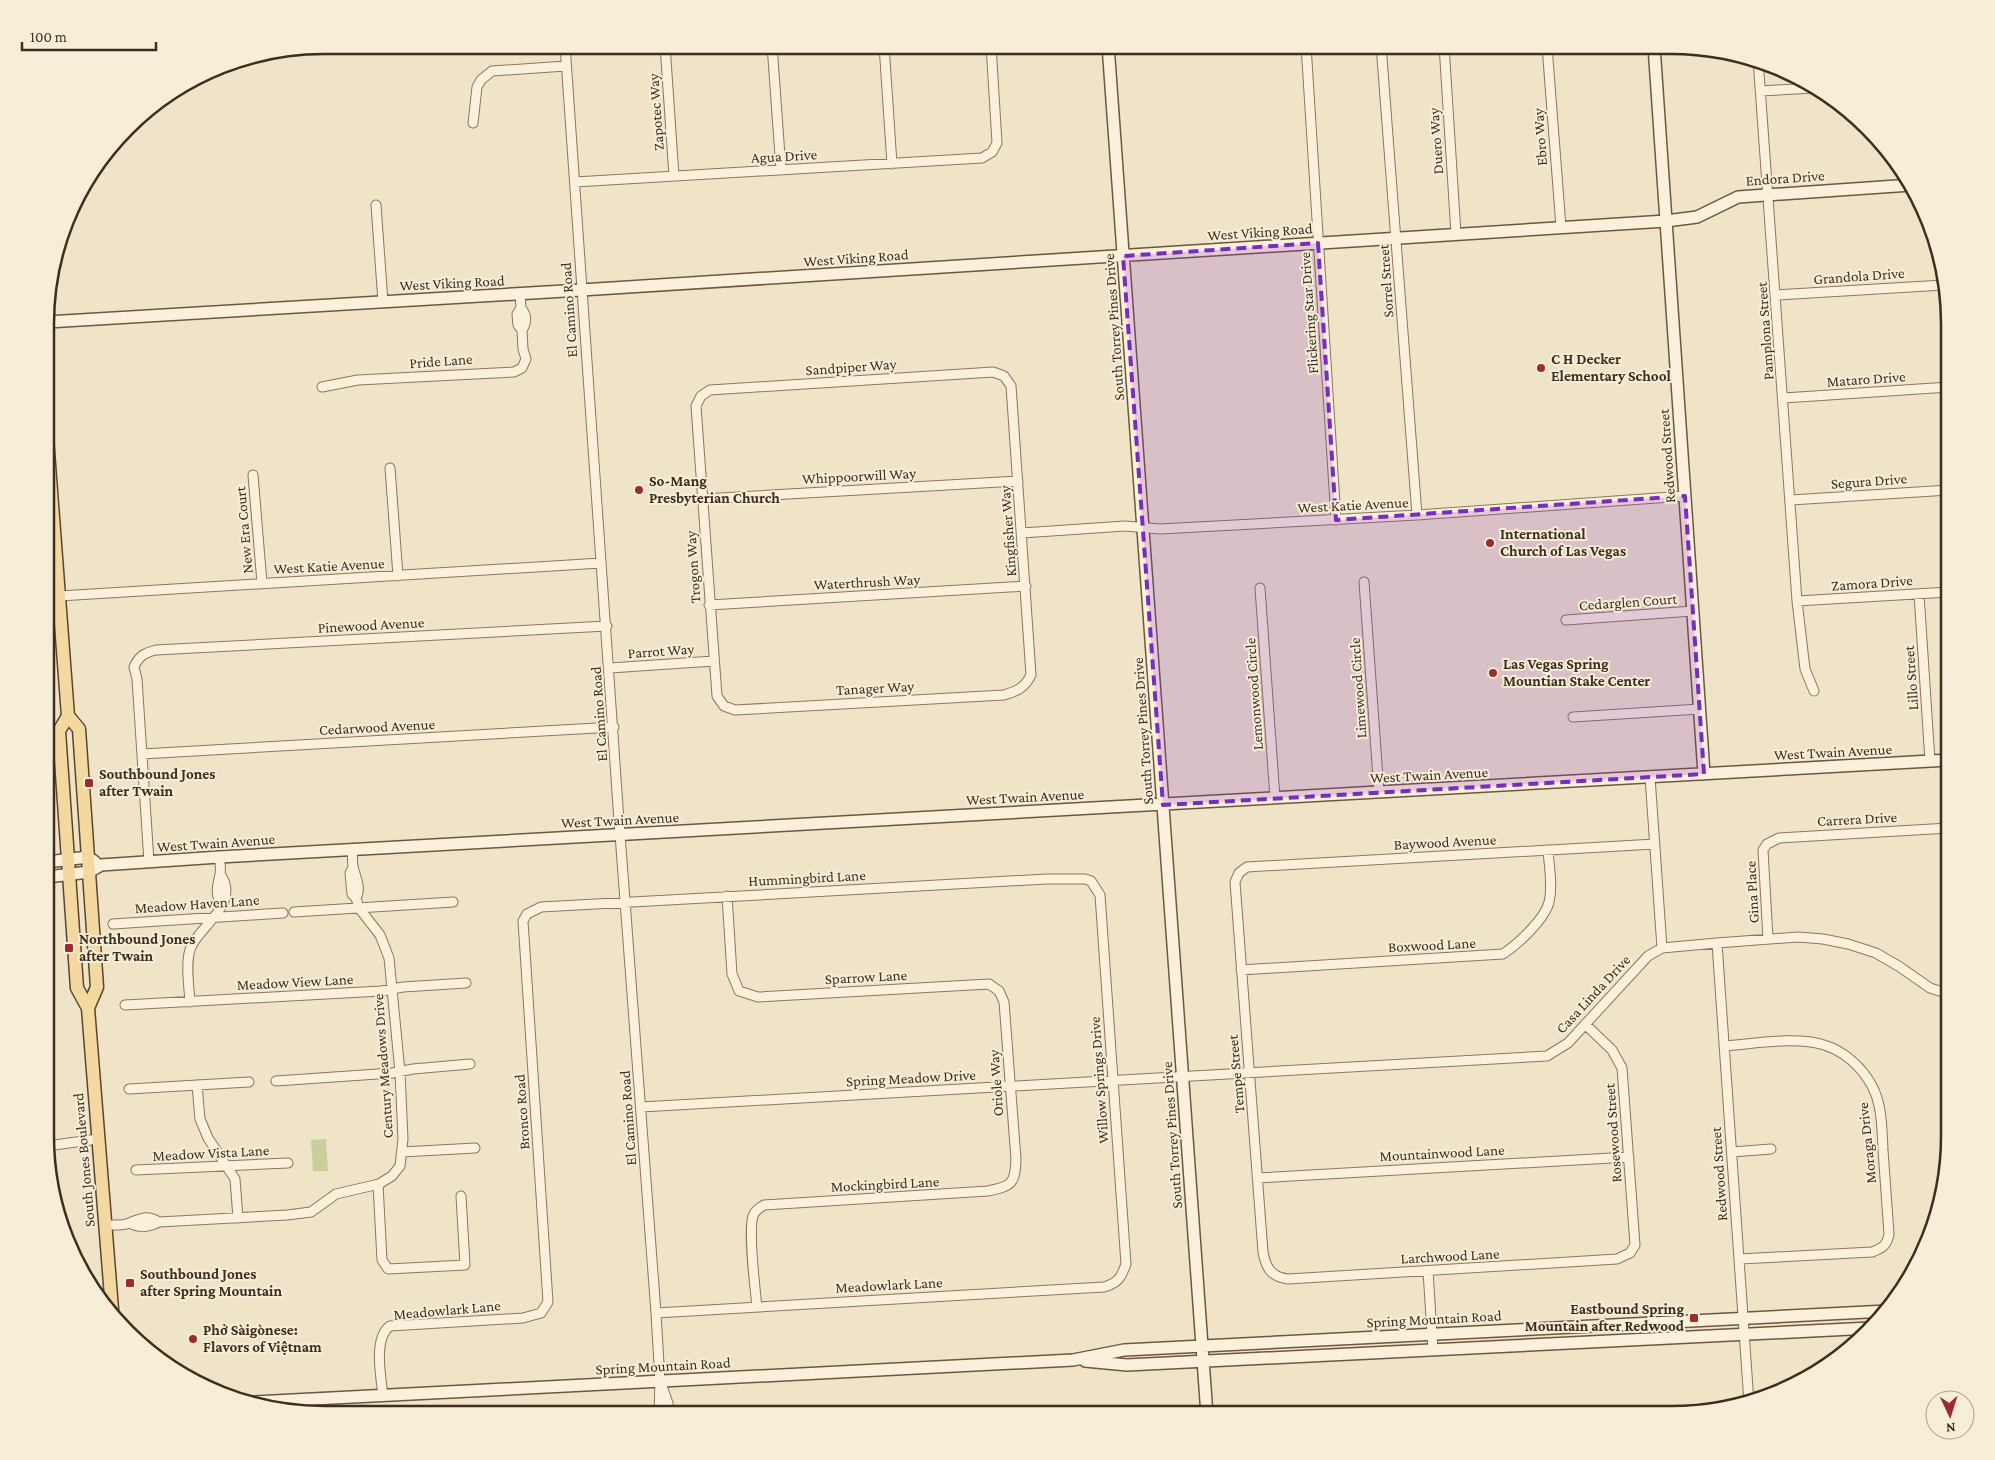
<svg xmlns="http://www.w3.org/2000/svg" width="1995" height="1460" viewBox="0 0 1995 1460" font-family="'Crimson Pro',serif">
  <style>
    .green { fill: #c9cf9b }
    .lines { fill: none; stroke-linecap: round; stroke-linejoin: round }
    .street-casing { stroke: #8d765c; stroke-width: 11 }
    .secondary-casing { stroke: #6f573f; stroke-width: 14 }
    .primary-casing { stroke: #5b4430; stroke-width: 15 }
    .street { stroke: #faf1dc; stroke-width: 9 }
    .secondary { stroke: #faf1dc; stroke-width: 11 }
    .primary { stroke: #f3d9a0; stroke-width: 12 }
    .marked { fill: #7b2cbf; fill-opacity: 0.2; stroke: #7b2cbf; stroke-width: 4; stroke-dasharray: 10 6; stroke-linejoin: round }
    .poi-dot { fill: #9e2a2b; stroke: #f7eed8; stroke-width: 2 }
    .labels { text-anchor: middle; dominant-baseline: central; stroke-width: 4; stroke-linejoin: round; paint-order: stroke }
    .street-label { font-size: 15px; fill: #3d2e20; stroke: #f7eed8 }
    .poi-label { font-size: 15px; font-weight: bold; fill: #3d2e20; stroke: #f7eed8; text-anchor: start }
    .rim { fill: none; stroke: #3d2e20; stroke-width: 2.5 }
  </style>
  <rect width="100%" height="100%" fill="#f0e4c8"/>
  <path class="green" d="M 326,1139 L 328,1171 L 313,1171 L 311,1140 Z"/>
  <g class="lines">
    <g class="street-casing">
      <path id="street" d="M 565,45 L 619,821 L 656,1313 L 660,1381 L 659,1415
        M 665,45 L 674,176
        M 772,45 L 781,170
        M 884,45 L 892,164
        M 1306,45 L 1336,520
        M 1381,45 L 1417,515
        M 1444,45 L 1456,234
        M 1547,46 L 1561,227
        M 1758,59 L 1797,601 L 1805,669 L 1814,691
        M 1760,91 L 1813,88
        M 473,123 L 477,87 L 481,80 L 492,71 L 566,66
        M 575,182 L 982,158 L 992,152 L 997,143 L 991,45
        M 376,205 L 383,302
        M 1776,295 L 1944,285
        M 521,308 C 527,315 527,323 522,330
        M 993,372 L 1004,376 L 1011,386 L 1031,675 C 1025,687 1018,691 1004,695 L 735,710 L 724,706 L 717,696 L 696,406 L 701,396 L 710,390 Z
        M 322,387 L 358,380 L 514,372 L 522,368 L 526,359 L 523,349 L 522,330 L 518,325 L 517,314 L 521,308 L 520,294
        M 1784,398 L 1949,387
        M 390,468 L 398,576
        M 253,475 L 262,583
        M 702,499 L 1018,481
        M 1791,500 L 1949,490
        M 1022,533 L 1125,526 L 1160,529 L 1417,515 L 1685,496
        M 1364,582 L 1379,792
        M 1260,588 L 1275,798
        M 1919,594 L 1930,761
        M 59,596 L 601,563
        M 1797,601 L 1949,592
        M 709,605 L 1026,586
        M 1566,620 L 1693,611
        M 610,668 L 714,661
        M 1573,717 L 1700,709
        M 142,754 L 614,727
        M 1650,777 L 1662,948
        M 352,850 C 353,855 352,861 353,866 C 355,877 362,888 356,898
        M 219,857 C 220,862 221,869 220,874 C 218,884 214,895 222,904
        M 149,862 L 137,679 L 134,667 C 139,656 144,653 156,650 L 607,626
        M 727,896 L 732,974 L 739,991 L 758,997 L 989,984 L 999,991 L 1004,1002 L 1016,1159 C 1015,1184 1012,1186 988,1191 L 764,1205 C 760,1208 755,1210 753,1216 C 748,1232 755,1287 757,1307
        M 294,912 L 453,902
        M 113,924 L 283,913
        M 1768,939 L 1763,850 L 1767,844 L 1779,838 L 1949,828
        M 1717,943 L 1749,1403
        M 1241,970 L 1503,954 C 1518,944 1545,919 1549,902 C 1553,886 1549,866 1548,850
        M 190,1002 C 189,987 185,960 191,947 C 201,925 241,903 220,874
        M 125,1005 L 381,991 L 403,987 L 466,983
        M 1585,1024 L 1612,1050 L 1622,1068 L 1635,1245 L 1630,1253 L 1617,1259 L 1288,1279 C 1271,1277 1266,1268 1263,1252 L 1235,882 L 1239,873 L 1247,867 L 1655,844
        M 1724,1046 C 1753,1044 1796,1036 1824,1045 C 1844,1051 1862,1067 1872,1086 C 1882,1104 1882,1129 1883,1150 C 1885,1178 1887,1206 1889,1234 C 1887,1245 1883,1248 1872,1252 L 1740,1259
        M 276,1081 L 392,1073 L 413,1069 L 470,1064
        M 197,1085 L 200,1119 L 208,1138 L 235,1179 L 238,1218
        M 129,1089 L 249,1082
        M 641,1107 L 1547,1056 L 1568,1043 L 1648,956 L 1662,948 L 1717,943 L 1798,937 L 1823,939 L 1848,944 L 1876,953 L 1900,967 L 1930,988 L 1949,994
        M 47,1146 L 98,1139
        M 402,1152 L 475,1148
        M 1732,1152 L 1771,1149
        M 136,1170 L 288,1163
        M 1257,1178 L 1629,1157
        M 378,1184 L 382,1260 L 388,1269 L 465,1265 L 461,1196
        M 130,1223 C 140,1229 149,1227 159,1222 L 287,1215 L 311,1212 L 336,1194 L 379,1184 L 392,1176 L 400,1166 L 403,1139 L 400,1072 L 389,958 L 380,935 L 359,908 L 356,898 L 352,894 L 350,873 L 353,868
        M 105,1225 C 112,1225 123,1226 129,1223 C 141,1219 146,1214 159,1222
        M 1428,1271 L 1433,1350
        M 662,1386 L 668,1403 L 669,1415
        M 383,1396 C 381,1377 373,1338 390,1326 L 523,1318 L 541,1313 L 548,1302 L 523,921 L 527,914 L 541,907 L 1047,879 L 1085,879 L 1091,881 L 1100,895 L 1126,1264 C 1121,1278 1118,1283 1104,1287 L 656,1313
        M 1499,1415 L 1514,1415"/>
    </g>
    <g class="secondary-casing">
      <path id="secondary" d="M 1108,45 L 1207,1415
        M 1654,46 L 1704,774
        M 47,322 L 581,290 L 1666,221 L 1697,217 L 1738,197 L 1911,185
        M 47,862 L 88,857 L 95,862
        M 47,877 L 89,872 L 101,865 L 219,857 L 1949,760
        M 1085,1361 L 1127,1365 L 1871,1328
        M 254,1402 L 1073,1360 L 1124,1350 L 1887,1311"/>
    </g>
    <g class="primary-casing">
      <path id="primary" d="M 47,438 L 68,716 L 59,731 L 77,988 L 88,1008 L 112,1309
        M 68,716 L 79,729 L 97,987 L 88,1008"/>
    </g>
    <use href="#street" class="street"/>
    <use href="#secondary" class="secondary"/>
    <use href="#primary" class="primary"/>
  </g>
  <path class="marked" d="M 1318,243 L 1336,520 L 1685,496 L 1704,774 L 1163,805 L 1123,256 Z"/>
  <g class="poi-dot">
    <circle cx="1541" cy="368" r="5"/>
    <circle cx="639" cy="490" r="5"/>
    <circle cx="1490" cy="543" r="5"/>
    <circle cx="1493" cy="673" r="5"/>
    <rect x="84" y="778" width="10" height="10" rx="2.5"/>
    <rect x="64" y="943" width="10" height="10" rx="2.5"/>
    <rect x="125" y="1278" width="10" height="10" rx="2.5"/>
    <rect x="1689" y="1313" width="10" height="10" rx="2.5"/>
    <circle cx="193" cy="1339" r="5"/>
  </g>
  <g class="labels">
    <g class="street-label">
      <text transform="translate(656 112) rotate(-94)">Zapotec Way</text>
      <text transform="translate(1540 137) rotate(-94)">Ebro Way</text>
      <text transform="translate(1436 141) rotate(-94)">Duero Way</text>
      <text transform="translate(784 156) rotate(-3)">Agua Drive</text>
      <text transform="translate(1785 178) rotate(-4)">Endora Drive</text>
      <text transform="translate(1260 232) rotate(-4)">West Viking Road</text>
      <text transform="translate(856 258) rotate(-4)">West Viking Road</text>
      <text transform="translate(1859 276) rotate(-4)">Grandola Drive</text>
      <text transform="translate(1386 281) rotate(-94)">Sorrel Street</text>
      <text transform="translate(452 283) rotate(-3)">West Viking Road</text>
      <text transform="translate(569 310) rotate(-94)">El Camino Road</text>
      <text transform="translate(1309 313) rotate(-94)">Flickering Star Drive</text>
      <text transform="translate(1114 327) rotate(-94)">South Torrey Pines Drive</text>
      <text transform="translate(1765 331) rotate(-94)">Pamplona Street</text>
      <text transform="translate(441 361) rotate(-4)">Pride Lane</text>
      <text transform="translate(851 367) rotate(-4)">Sandpiper Way</text>
      <text transform="translate(1866 379) rotate(-4)">Mataro Drive</text>
      <text transform="translate(1667 456) rotate(-94)">Redwood Street</text>
      <text transform="translate(859 476) rotate(-3)">Whippoorwill Way</text>
      <text transform="translate(1869 481) rotate(-4)">Segura Drive</text>
      <text transform="translate(1353 505) rotate(-3)">West Katie Avenue</text>
      <text transform="translate(244 530) rotate(-95)">New Era Court</text>
      <text transform="translate(1008 531) rotate(-94)">Kingfisher Way</text>
      <text transform="translate(329 566) rotate(-3)">West Katie Avenue</text>
      <text transform="translate(693 567) rotate(-94)">Trogon Way</text>
      <text transform="translate(867 582) rotate(-3)">Waterthrush Way</text>
      <text transform="translate(1872 583) rotate(-4)">Zamora Drive</text>
      <text transform="translate(1628 602) rotate(-4)">Cedarglen Court</text>
      <text transform="translate(371 625) rotate(-3)">Pinewood Avenue</text>
      <text transform="translate(661 651) rotate(-4)">Parrot Way</text>
      <text transform="translate(1911 678) rotate(-94)">Lillo Street</text>
      <text transform="translate(875 688) rotate(-3)">Tanager Way</text>
      <text transform="translate(1358 688) rotate(-94)">Limewood Circle</text>
      <text transform="translate(1254 694) rotate(-94)">Lemonwood Circle</text>
      <text transform="translate(599 714) rotate(-94)">El Camino Road</text>
      <text transform="translate(377 727) rotate(-3)">Cedarwood Avenue</text>
      <text transform="translate(1143 731) rotate(-94)">South Torrey Pines Drive</text>
      <text transform="translate(1833 752) rotate(-3)">West Twain Avenue</text>
      <text transform="translate(1429 775) rotate(-3)">West Twain Avenue</text>
      <text transform="translate(1025 797) rotate(-3)">West Twain Avenue</text>
      <text transform="translate(1857 819) rotate(-3)">Carrera Drive</text>
      <text transform="translate(620 820) rotate(-3)">West Twain Avenue</text>
      <text transform="translate(1445 842) rotate(-3)">Baywood Avenue</text>
      <text transform="translate(216 843) rotate(-4)">West Twain Avenue</text>
      <text transform="translate(807 878) rotate(-3)">Hummingbird Lane</text>
      <text transform="translate(1752 892) rotate(-93)">Gina Place</text>
      <text transform="translate(197 904) rotate(-4)">Meadow Haven Lane</text>
      <text transform="translate(1432 945) rotate(-3)">Boxwood Lane</text>
      <text transform="translate(866 977) rotate(-3)">Sparrow Lane</text>
      <text transform="translate(295 982) rotate(-3)">Meadow View Lane</text>
      <text transform="translate(1593 994) rotate(-47)">Casa Linda Drive</text>
      <text transform="translate(383 1066) rotate(-94)">Century Meadows Drive</text>
      <text transform="translate(1236 1074) rotate(-95)">Tempe Street</text>
      <text transform="translate(911 1078) rotate(-3)">Spring Meadow Drive</text>
      <text transform="translate(1099 1080) rotate(-94)">Willow Springs Drive</text>
      <text transform="translate(996 1083) rotate(-94)">Oriole Way</text>
      <text transform="translate(522 1112) rotate(-94)">Bronco Road</text>
      <text transform="translate(628 1118) rotate(-94)">El Camino Road</text>
      <text transform="translate(1613 1133) rotate(-94)">Rosewood Street</text>
      <text transform="translate(1172 1135) rotate(-94)">South Torrey Pines Drive</text>
      <text transform="translate(1867 1143) rotate(-96)">Moraga Drive</text>
      <text transform="translate(211 1153) rotate(-3)">Meadow Vista Lane</text>
      <text transform="translate(1442 1153) rotate(-3)">Mountainwood Lane</text>
      <text transform="translate(84 1160) rotate(-95)">South Jones Boulevard</text>
      <text transform="translate(1719 1174) rotate(-94)">Redwood Street</text>
      <text transform="translate(885 1184) rotate(-3)">Mockingbird Lane</text>
      <text transform="translate(1450 1256) rotate(-3)">Larchwood Lane</text>
      <text transform="translate(889 1285) rotate(-3)">Meadowlark Lane</text>
      <text transform="translate(447 1310) rotate(-5)">Meadowlark Lane</text>
      <text transform="translate(1434 1319) rotate(-3)">Spring Mountain Road</text>
      <text transform="translate(663 1366) rotate(-3)">Spring Mountain Road</text>
    </g>
    <g class="poi-label">
      <text x="1551" y="359">C H Decker<tspan x="1551" dy="17">Elementary School</tspan></text>
      <text x="649" y="481">So-Mang<tspan x="649" dy="17">Presbyterian Church</tspan></text>
      <text x="1500" y="534">International<tspan x="1500" dy="17">Church of Las Vegas</tspan></text>
      <text x="1503" y="664">Las Vegas Spring<tspan x="1503" dy="17">Mountian Stake Center</tspan></text>
      <text x="99" y="774">Southbound Jones<tspan x="99" dy="17">after Twain</tspan></text>
      <text x="79" y="939">Northbound Jones<tspan x="79" dy="17">after Twain</tspan></text>
      <text x="140" y="1274">Southbound Jones<tspan x="140" dy="17">after Spring Mountain</tspan></text>
      <text x="1684" y="1309" text-anchor="end">Eastbound Spring<tspan x="1684" dy="17">Mountain after Redwood</tspan></text>
      <text x="203" y="1330">Phở Sàigònese:<tspan x="203" dy="17">Flavors of Việtnam</tspan></text>
    </g>
  </g>
  <path d="M0 0H1995V1460H0ZM324 54H1671A270 270 0 0 1 1941 324V1136A270 270 0 0 1 1671 1406H324A270 270 0 0 1 54 1136V324A270 270 0 0 1 324 54Z" fill="#f7eed8" fill-rule="evenodd"/>
  <path class="rim" d="M324 54H1671A270 270 0 0 1 1941 324V1136A270 270 0 0 1 1671 1406H324A270 270 0 0 1 54 1136V324A270 270 0 0 1 324 54Z"/>
  <g transform="translate(1950 1415) rotate(176)"><circle r="24" fill="#f7eed8" stroke="#ada18e"/>
  <path d="M0-4L9 19L0 12L-9 19Z" fill="#9e2a2b"/>
  <text y="-8" font-size="14" font-weight="bold" text-anchor="middle" fill="#3d2e20">N</text>
  </g>
  <path d="M22 42v8h134v-8" fill="none" stroke="#3d2e20" stroke-width="2.5"/>
  <text x="30" y="42" font-size="15" fill="#3d2e20" stroke="#f7eed8" stroke-width="4" paint-order="stroke">100 m</text>
</svg>
